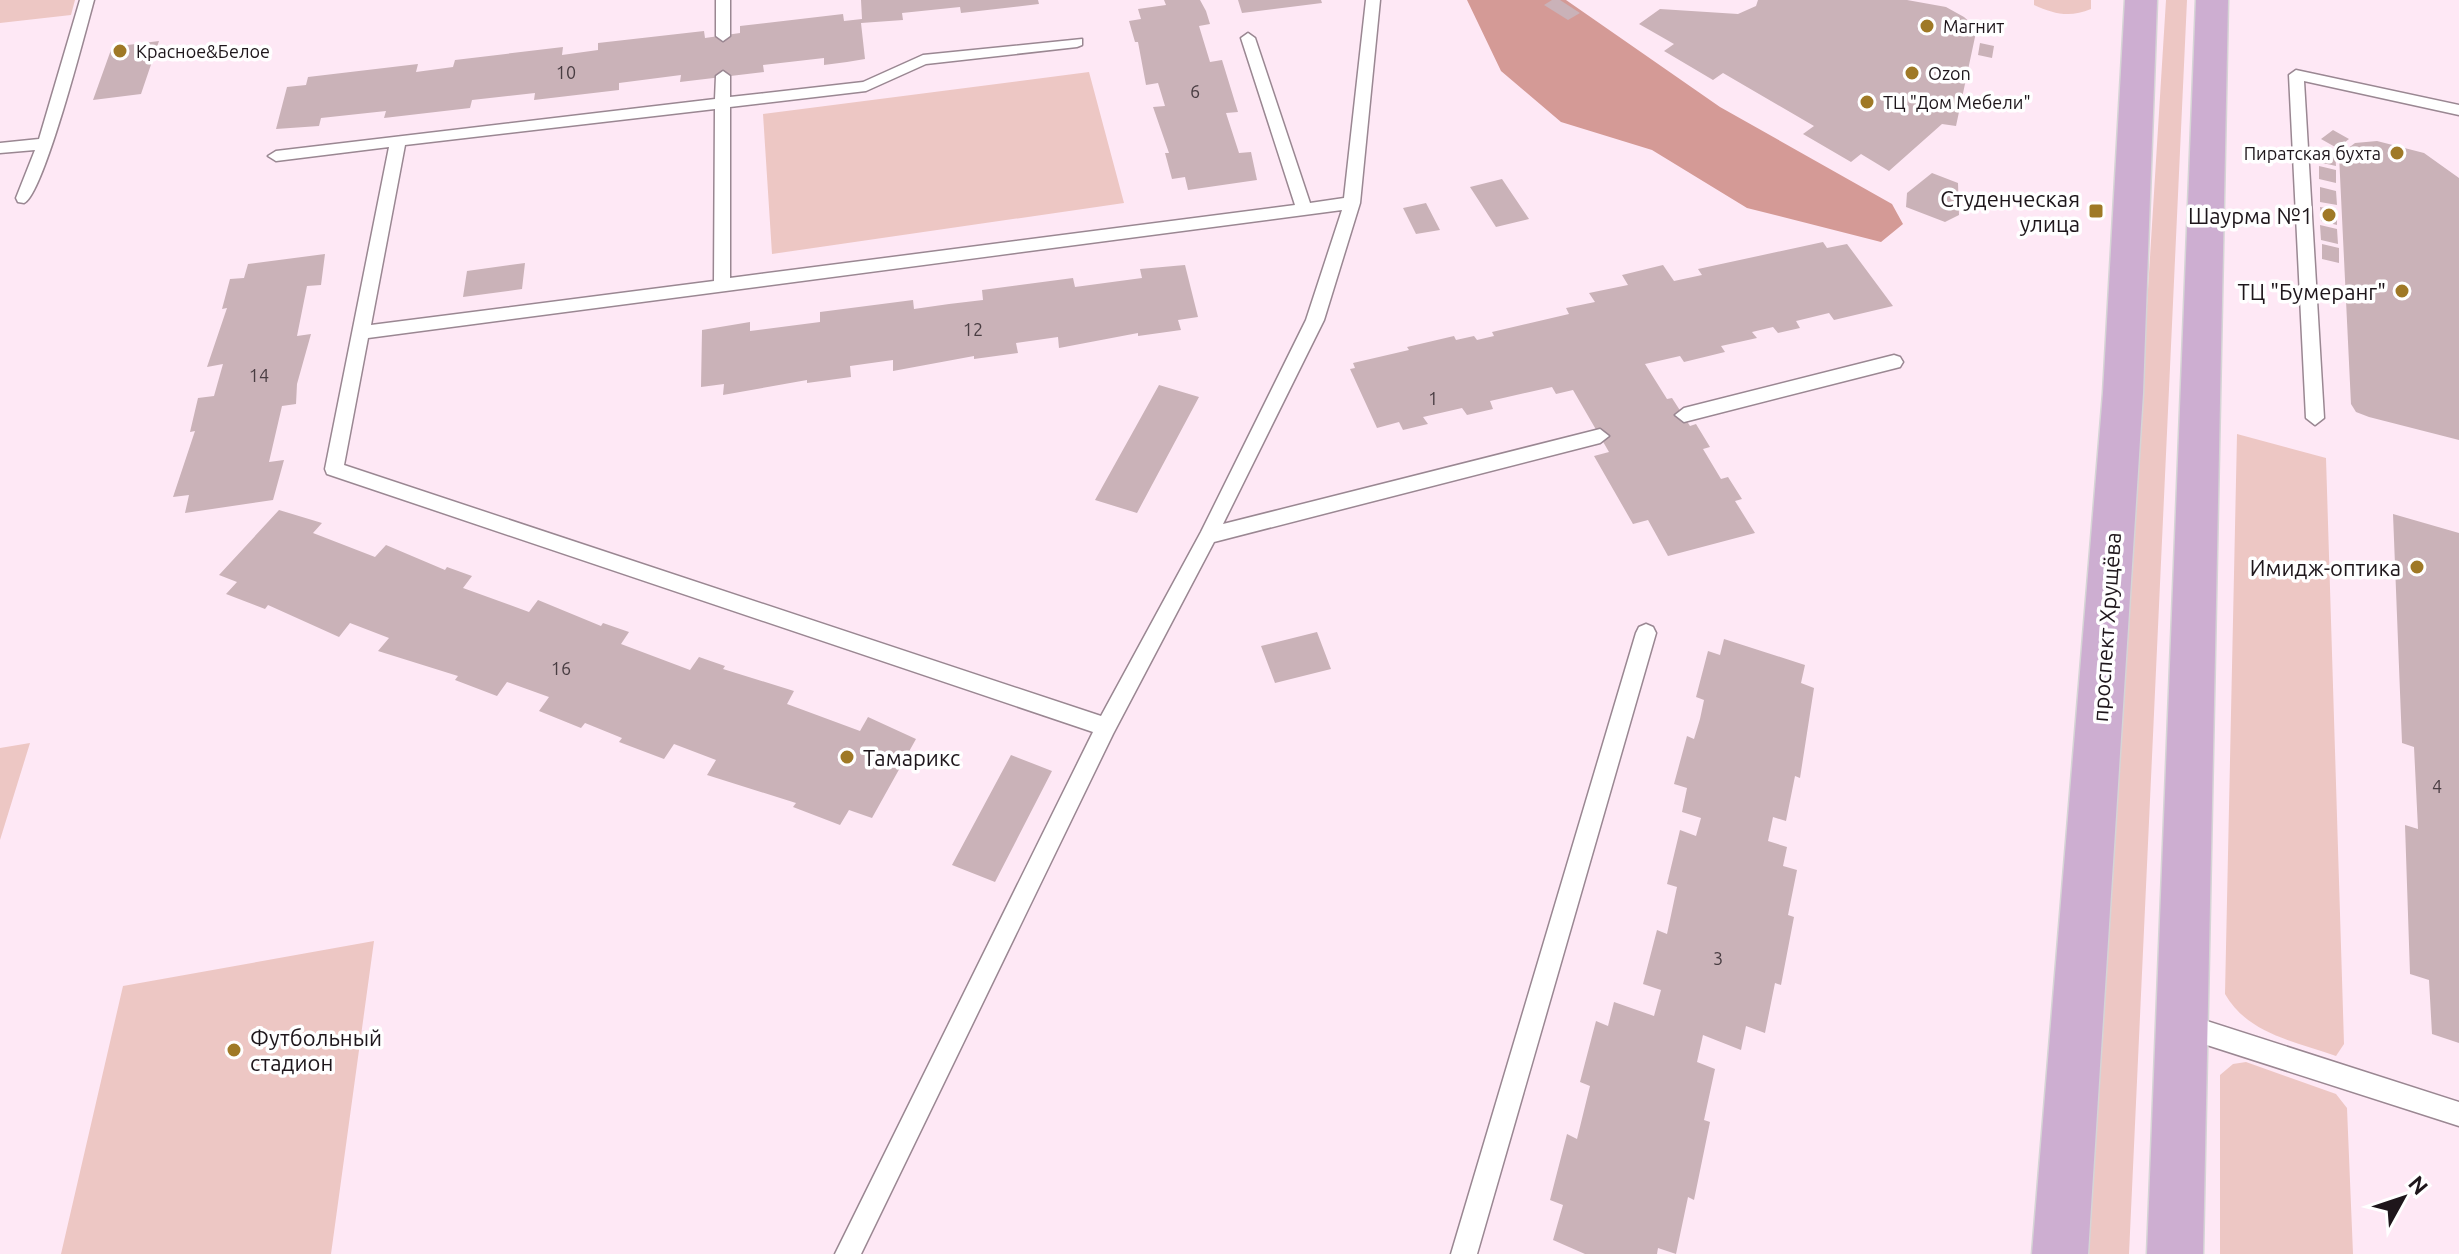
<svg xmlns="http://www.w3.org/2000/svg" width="2459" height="1254" viewBox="0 0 2459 1254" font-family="Ubuntu,sans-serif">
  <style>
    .green { fill: #edc7c4 }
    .forest { fill: #d49a96 }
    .building { fill: #cab2b8 }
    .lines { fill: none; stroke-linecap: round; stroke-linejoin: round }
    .lane-casing { stroke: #9a8792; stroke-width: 3 }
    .primary-casing { stroke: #d6d5d6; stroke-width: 3 }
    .lane { fill: #fff; fill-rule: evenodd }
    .primary { fill: #cdaed1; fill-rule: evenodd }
    .poi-dot { fill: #9f7926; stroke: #fff; stroke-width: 3 }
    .labels { text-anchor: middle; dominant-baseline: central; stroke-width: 7; stroke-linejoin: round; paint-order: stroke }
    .far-poi-label { font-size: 18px; fill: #1e161b; stroke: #fff; text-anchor: start }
    .number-label { font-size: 18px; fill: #493d42 }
    .poi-label { font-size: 22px; fill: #1e161b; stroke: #fff; text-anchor: end }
    .street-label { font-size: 22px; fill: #1e161b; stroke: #fff }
  </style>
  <rect width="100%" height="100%" fill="#fee8f5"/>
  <path class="green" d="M 0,0 L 75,0 L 71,15 L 0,23 Z
    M 2034,0 L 2091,0 L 2091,9 C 2070,18 2054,14 2034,5 Z
    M 2166,0 L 2187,0 L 2129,1254 L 2088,1254 Z
    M 1089,72 L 1124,203 L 772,254 L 763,114 Z
    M 2237,434 L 2326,458 L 2344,1044 L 2336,1056 C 2294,1041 2248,1034 2225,994 Z
    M 30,743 L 0,840 L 0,748 Z
    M 374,941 L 331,1254 L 61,1254 L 123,986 Z
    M 2246,1062 L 2336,1094 L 2347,1108 L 2353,1254 L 2220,1254 L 2220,1075 L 2233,1064 Z"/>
  <path class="forest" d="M 1467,0 L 1566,0 L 1720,107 L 1892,204 L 1903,224 L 1881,242 L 1747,208 L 1652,150 L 1561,122 L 1501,71 Z"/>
  <path class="building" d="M 861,0 L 1038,0 L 1039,4 L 961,13 L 960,7 L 902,13 L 903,20 L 861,23 L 865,59 L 847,62 L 824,65 L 824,58 L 763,65 L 764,72 L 680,82 L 681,75 L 619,83 L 619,90 L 534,100 L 535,93 L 472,100 L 470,108 L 384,118 L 386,111 L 321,118 L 319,126 L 276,129 L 287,87 L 306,85 L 308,77 L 418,64 L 416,72 L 453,67 L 455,60 L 563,47 L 562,55 L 598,50 L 598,43 L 704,31 L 705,38 L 740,33 L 740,26 L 843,14 L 844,21 L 862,19 Z
    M 1164,0 L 1200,0 L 1206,11 L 1210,24 L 1199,26 L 1210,62 L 1222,60 L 1238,112 L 1226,113 L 1239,153 L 1251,152 L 1257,180 L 1188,190 L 1185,177 L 1172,179 L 1165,153 L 1169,153 L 1153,107 L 1165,106 L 1158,83 L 1146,85 L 1138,42 L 1135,42 L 1129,21 L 1141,19 L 1138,9 L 1166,5 Z
    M 1238,0 L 1321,0 L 1322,3 L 1242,13 Z
    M 1552,0 L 1560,0 L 1580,13 L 1568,20 L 1544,5 Z
    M 1758,0 L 1907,0 L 1946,7 L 1964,17 L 1974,26 L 1975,37 L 1956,126 L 1942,124 L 1889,171 L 1861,154 L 1851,162 L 1803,134 L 1814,126 L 1723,73 L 1713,80 L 1664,51 L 1674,44 L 1639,24 L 1660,9 L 1738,14 L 1756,6 Z
    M 159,41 L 141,94 L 93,100 L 112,47 Z
    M 1980,43 L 1994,46 L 1992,58 L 1978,55 Z
    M 2333,130 L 2349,139 L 2337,148 L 2321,139 Z
    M 2377,141 L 2424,153 L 2459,178 L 2459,440 L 2369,417 L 2356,412 L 2351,404 L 2339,155 L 2355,143 Z
    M 2318,148 L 2335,152 L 2336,166 L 2318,162 Z
    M 2319,166 L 2336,170 L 2336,183 L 2319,179 Z
    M 1932,173 L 1958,183 L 1959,215 L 1945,222 L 1906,207 L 1907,193 Z
    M 1502,179 L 1529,219 L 1496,227 L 1470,187 Z
    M 2320,187 L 2336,191 L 2337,205 L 2320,202 Z
    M 1426,203 L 1440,230 L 1416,234 L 1403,208 Z
    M 2320,207 L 2337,210 L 2337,225 L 2321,221 Z
    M 2320,225 L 2337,229 L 2338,244 L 2321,240 Z
    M 1823,242 L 1827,248 L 1847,244 L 1893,306 L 1834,320 L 1829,313 L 1796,321 L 1800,328 L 1778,333 L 1773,327 L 1752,332 L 1757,338 L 1721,346 L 1725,352 L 1684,362 L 1680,356 L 1645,364 L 1667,399 L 1672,398 L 1690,426 L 1696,424 L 1710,447 L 1703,449 L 1721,479 L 1728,477 L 1742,499 L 1735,501 L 1755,533 L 1668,556 L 1648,520 L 1633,524 L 1594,456 L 1609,452 L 1573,390 L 1556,394 L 1552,387 L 1490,401 L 1493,409 L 1467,415 L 1462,408 L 1423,417 L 1428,424 L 1403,430 L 1399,422 L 1377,428 L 1350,369 L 1355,368 L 1353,363 L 1409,350 L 1407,347 L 1454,336 L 1456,340 L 1474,336 L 1477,340 L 1494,336 L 1492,332 L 1569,314 L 1566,308 L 1595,302 L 1589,293 L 1628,285 L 1622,275 L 1663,265 L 1674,281 L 1702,275 L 1698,269 Z
    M 2322,244 L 2339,248 L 2339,263 L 2322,259 Z
    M 325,254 L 321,285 L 307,286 L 297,336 L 311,334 L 297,384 L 296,404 L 282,406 L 269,462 L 284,460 L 273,500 L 185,513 L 189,495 L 173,497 L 195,431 L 190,432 L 198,398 L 214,396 L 223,364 L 207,367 L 227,308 L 222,309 L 230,279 L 244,278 L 248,264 Z
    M 525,263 L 522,289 L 463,297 L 467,271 Z
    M 1185,265 L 1198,317 L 1178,320 L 1181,330 L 1138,336 L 1138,333 L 1059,348 L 1058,337 L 1016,343 L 1018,353 L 974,359 L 974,356 L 893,371 L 893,360 L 850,366 L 851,377 L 807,383 L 807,380 L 723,395 L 724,384 L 701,387 L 702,330 L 750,322 L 750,331 L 820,322 L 820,312 L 913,300 L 914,309 L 949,304 L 983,300 L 982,290 L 1073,278 L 1075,287 L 1142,278 L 1140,269 Z
    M 1159,385 L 1199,397 L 1137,513 L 1095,500 Z
    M 279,510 L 322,523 L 313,533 L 375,557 L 386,545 L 445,570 L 447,567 L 472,576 L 463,588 L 529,612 L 538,600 L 601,626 L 603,623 L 629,632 L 621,644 L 690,670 L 699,657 L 725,666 L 723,669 L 794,691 L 787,704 L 860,731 L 868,717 L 916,739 L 872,818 L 849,810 L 840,825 L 793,807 L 796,803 L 707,775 L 716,760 L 674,744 L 664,759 L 619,742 L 622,738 L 585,723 L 581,728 L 539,711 L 549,697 L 507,682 L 497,696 L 455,680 L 458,676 L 378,651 L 389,638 L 350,623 L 339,637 L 268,605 L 265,609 L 226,594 L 237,582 L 219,575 Z
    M 2393,514 L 2459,533 L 2459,1043 L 2432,1034 L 2429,980 L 2410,974 L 2405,825 L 2418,829 L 2414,747 L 2402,743 Z
    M 1317,632 L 1331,669 L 1275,683 L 1261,646 Z
    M 1724,639 L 1805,665 L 1801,683 L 1814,688 L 1800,778 L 1795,776 L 1786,821 L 1773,817 L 1768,841 L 1787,847 L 1783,866 L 1797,870 L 1788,915 L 1794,917 L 1781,985 L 1775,983 L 1765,1033 L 1746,1026 L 1741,1050 L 1703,1035 L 1697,1062 L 1715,1069 L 1704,1120 L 1710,1122 L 1694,1200 L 1688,1197 L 1676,1254 L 1658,1248 L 1657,1254 L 1585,1254 L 1553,1240 L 1563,1205 L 1550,1200 L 1567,1134 L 1577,1139 L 1590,1086 L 1580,1082 L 1596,1021 L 1608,1026 L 1614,1002 L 1654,1016 L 1661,990 L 1643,984 L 1657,930 L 1667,934 L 1677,887 L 1667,884 L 1680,830 L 1696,836 L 1701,818 L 1682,812 L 1687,788 L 1674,784 L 1687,736 L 1694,739 L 1700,719 L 1704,700 L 1696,697 L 1708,651 L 1720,655 Z
    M 1011,755 L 1052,771 L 995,882 L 952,865 Z"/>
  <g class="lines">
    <g class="lane-casing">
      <path id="lane" d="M 80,0 L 94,0 C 86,29 43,197 24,203 L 18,202 L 16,198 L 35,150 L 0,153 L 0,143 L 39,139 Z
        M 716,0 L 730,0 L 730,36 L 723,41 L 716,36 Z
        M 1366,0 L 1380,0 L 1360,203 L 1324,320 L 1223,524 L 1600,429 L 1609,436 L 1600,443 L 1214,542 L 1113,734 L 861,1254 L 835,1254 L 1093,732 L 327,474 L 325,469 L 389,147 L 276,161 L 268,156 L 276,151 L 715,99 L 716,76 L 723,71 L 730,76 L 730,97 L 863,82 L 923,55 L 1082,39 L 1082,45 L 1077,47 L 926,64 L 866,91 L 730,107 L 730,278 L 1295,205 L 1241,38 L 1248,33 L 1255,38 L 1310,203 L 1344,198 ZM 715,109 L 714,281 L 371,325 L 405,145 ZM 1342,210 L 1306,320 L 1201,532 L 1101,716 L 344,465 L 368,338 Z
        M 2296,70 L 2459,105 L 2459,115 L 2304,81 L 2324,418 L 2315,425 L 2306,418 L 2289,75 Z
        M 1894,355 L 1900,357 L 1903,362 L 1900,367 L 1684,422 L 1675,415 L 1684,408 Z
        M 1646,624 L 1653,627 L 1656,633 L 1477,1254 L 1451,1254 L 1636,633 L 1639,627 Z
        M 2182,1013 L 2459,1102 L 2459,1126 L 2182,1037 L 2174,1033 L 2170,1025 L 2174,1017 Z"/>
    </g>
    <g class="primary-casing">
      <path id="primary" d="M 2125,0 L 2157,0 L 2143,393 L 2088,1254 L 2032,1254 L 2103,393 Z
        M 2196,0 L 2228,0 L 2203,1254 L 2147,1254 Z"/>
    </g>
    <use href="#lane" class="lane"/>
    <use href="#primary" class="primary"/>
  </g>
  <g class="poi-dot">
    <circle cx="1927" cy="26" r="8"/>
    <circle cx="120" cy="51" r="8"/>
    <circle cx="1912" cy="73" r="8"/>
    <circle cx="1867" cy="102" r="8"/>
    <circle cx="2397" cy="153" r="8"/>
    <rect x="2088" y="203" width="16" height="16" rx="4"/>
    <circle cx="2329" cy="215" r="8"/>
    <circle cx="2402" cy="291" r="8"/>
    <circle cx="2417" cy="567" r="8"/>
    <circle cx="847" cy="757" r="8"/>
    <circle cx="234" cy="1050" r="8"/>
  </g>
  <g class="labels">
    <g class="far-poi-label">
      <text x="1943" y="26">Магнит</text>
      <text x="136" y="51">Красное&amp;Белое</text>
      <text x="1928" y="73">Ozon</text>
      <text x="1883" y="102">ТЦ "Дом Мебели"</text>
      <text x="2381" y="153" text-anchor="end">Пиратская бухта</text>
    </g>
    <g class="number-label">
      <text x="566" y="72">10</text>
      <text x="1195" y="91">6</text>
      <text x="973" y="329">12</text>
      <text x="259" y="375">14</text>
      <text x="1433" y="398">1</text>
      <text x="561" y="668">16</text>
      <text x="2437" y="786">4</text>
      <text x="1718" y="958">3</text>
    </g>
    <g class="poi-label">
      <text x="2080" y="198">Студенческая<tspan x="2080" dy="25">улица</tspan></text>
      <text x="2313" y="215">Шаурма №1</text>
      <text x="2386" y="291">ТЦ "Бумеранг"</text>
      <text x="2401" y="567">Имидж-оптика</text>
      <text x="863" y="757" text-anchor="start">Тамарикс</text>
      <text x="250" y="1037" text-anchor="start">Футбольный<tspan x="250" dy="25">стадион</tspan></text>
    </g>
    <g class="street-label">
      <text transform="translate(2106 627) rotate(-86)">проспект Хрущёва</text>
    </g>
  </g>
  <g transform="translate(2403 1198) rotate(50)" stroke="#ffffff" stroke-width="6" paint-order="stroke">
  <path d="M0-6L14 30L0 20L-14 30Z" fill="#1e161b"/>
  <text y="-12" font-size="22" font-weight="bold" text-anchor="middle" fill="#1e161b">N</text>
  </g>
</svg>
